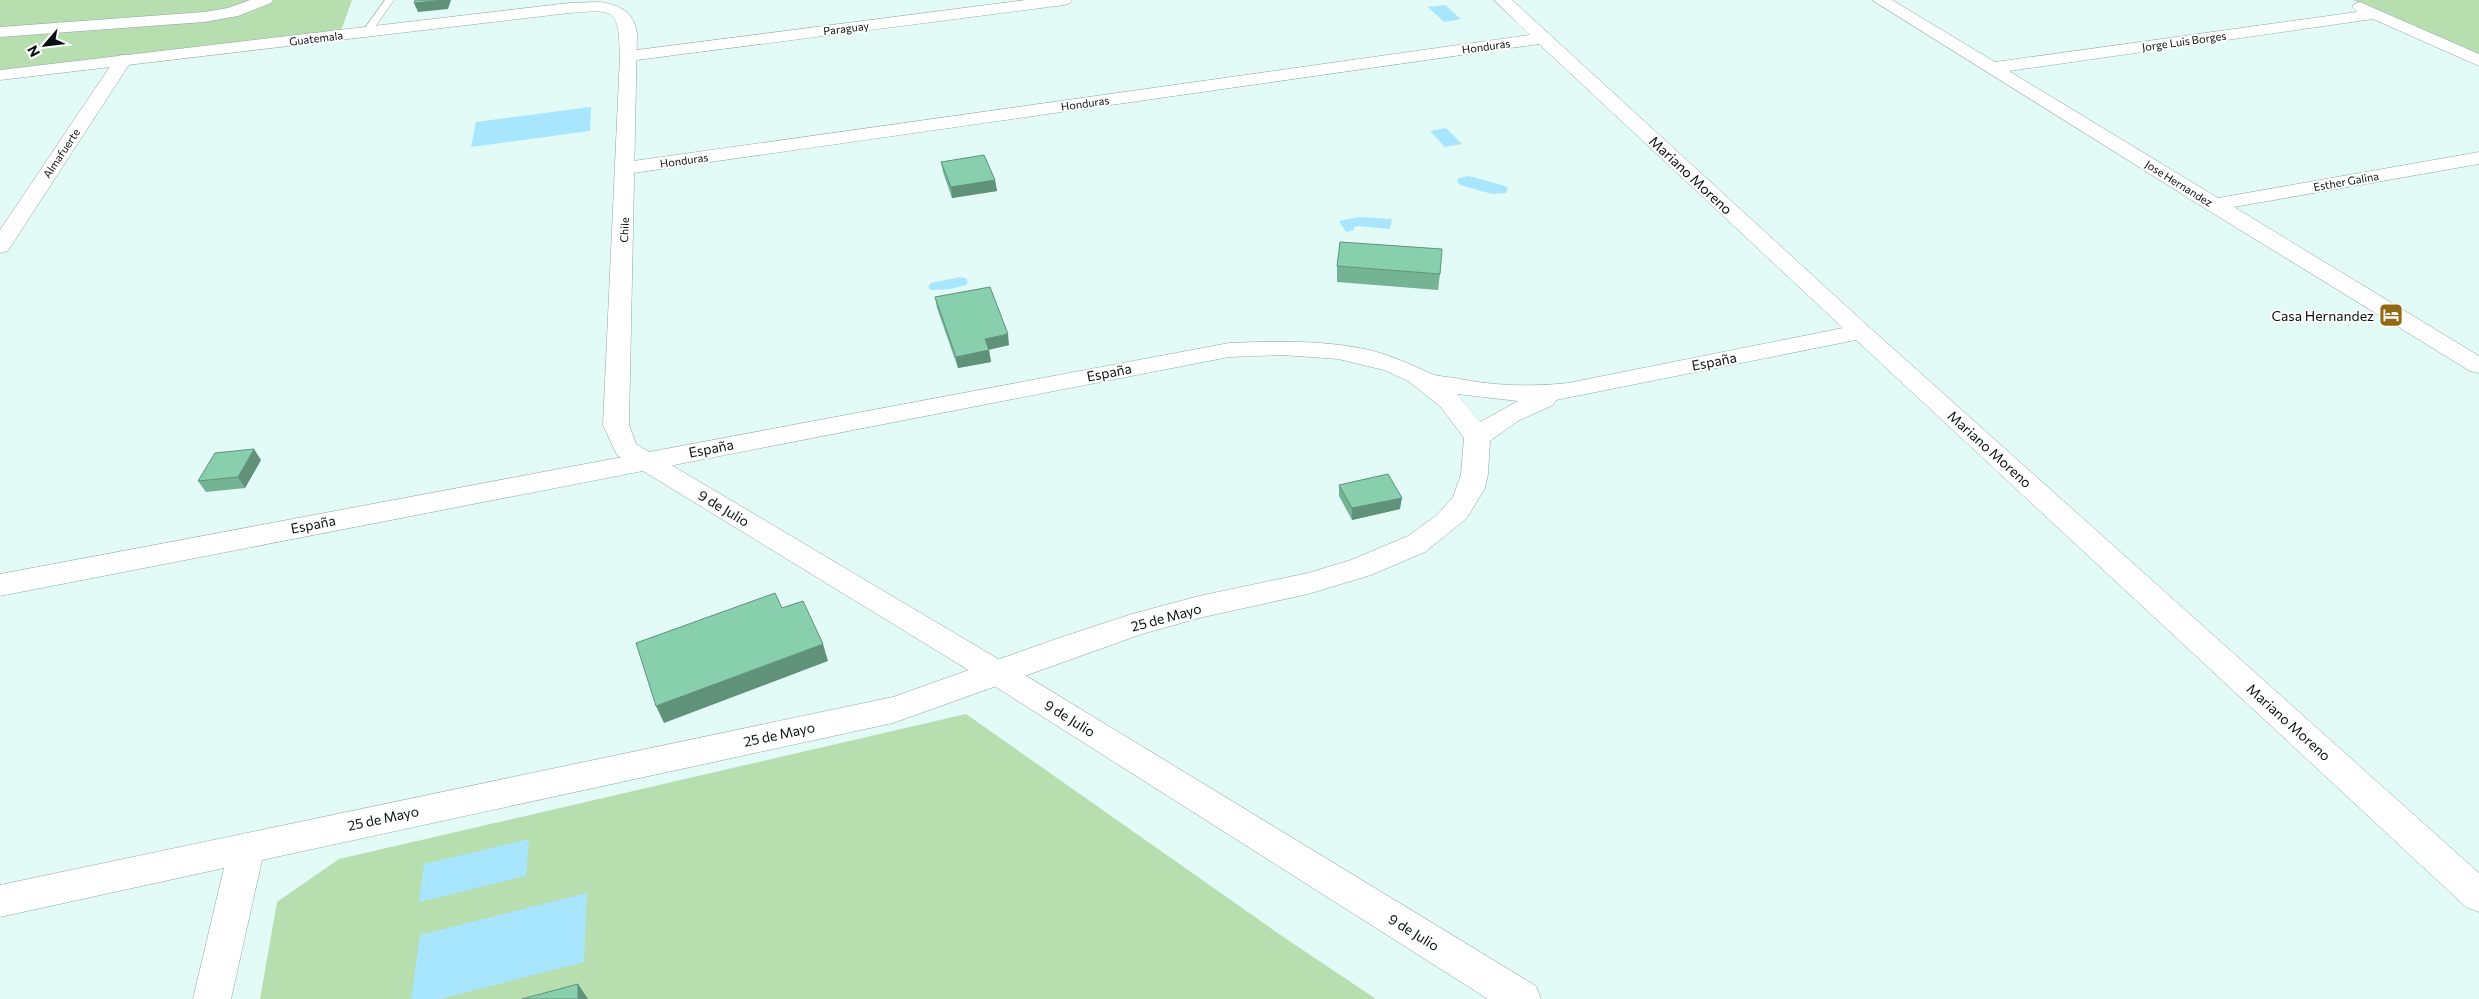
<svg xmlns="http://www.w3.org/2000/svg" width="2479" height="999" viewBox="0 0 2479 999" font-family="Commissioner,sans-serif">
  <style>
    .green { fill: #b6deaf }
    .water { fill: #a8e5fe }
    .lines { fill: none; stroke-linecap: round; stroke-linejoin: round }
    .lane-casing { stroke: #8ea5a1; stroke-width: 1 }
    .street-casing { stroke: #8ea5a1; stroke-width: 1 }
    .secondary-casing { stroke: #8ea5a1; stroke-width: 1 }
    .lane { fill: #fff; fill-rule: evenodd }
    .street { fill: #fff; fill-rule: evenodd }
    .secondary { fill: #fff; fill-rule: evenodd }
    .wall { fill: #75b395 }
    .shaded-wall { fill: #5f9279 }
    .building { fill: #88d0ad; stroke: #5f9279 }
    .labels { text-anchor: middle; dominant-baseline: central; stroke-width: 4; stroke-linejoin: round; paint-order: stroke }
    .far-street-label { font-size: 11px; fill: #091110; stroke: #fff }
    .street-label { font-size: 14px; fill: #091110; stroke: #fff }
    .poi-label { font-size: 14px; fill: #091110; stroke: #fff; text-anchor: end }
  </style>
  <rect width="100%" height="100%" fill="#e3fbf7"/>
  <path class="green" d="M 0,0 L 352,0 L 339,36 L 0,75 Z
    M 2353,0 L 2479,0 L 2479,58 Z
    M 966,714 L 1279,934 L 1376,999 L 260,999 L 277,902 L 339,859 Z"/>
  <path class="water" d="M 1445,5 L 1461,19 L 1444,22 L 1428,7 Z
    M 591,107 L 590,131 L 471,147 L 476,122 Z
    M 1446,128 L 1462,144 L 1445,147 L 1430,131 Z
    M 1469,176 L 1505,186 L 1508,188 L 1506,193 L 1492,194 L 1460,185 L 1457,181 L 1459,178 Z
    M 1360,217 L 1392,219 L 1390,229 L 1359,226 L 1354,227 L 1354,230 L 1346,232 L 1339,221 Z
    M 960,277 L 966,278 L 968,282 L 966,285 L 951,289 L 931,290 L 928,287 L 931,283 Z
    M 529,839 L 526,876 L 419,902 L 424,864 Z
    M 587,893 L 584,962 L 440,999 L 411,999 L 420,935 Z"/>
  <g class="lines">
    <g class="lane-casing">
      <path id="lane" d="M 385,0 L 394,0 L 370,34 L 364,34 L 362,32 Z"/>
    </g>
    <g class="street-casing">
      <path id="street" d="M 250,0 L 273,0 L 271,3 L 238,16 L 204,22 L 0,37 L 0,27 L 204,12 L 228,8 Z
        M 1026,0 L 1072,0 L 1070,3 L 1064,5 L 629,61 L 623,60 L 620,56 L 623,52 L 629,51 Z
        M 1494,0 L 1512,0 L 1869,327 L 2479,873 L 2479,912 L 2466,907 L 1856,340 L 1556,400 L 1553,405 L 1518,421 L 1490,441 L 1488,474 L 1485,488 L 1467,518 L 1425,552 L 1371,575 L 1308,594 L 1199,618 L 1142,634 L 893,723 L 262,860 L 231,999 L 193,999 L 224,868 L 0,917 L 0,885 L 893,697 L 1056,639 L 1132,614 L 1199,596 L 1308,573 L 1351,560 L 1408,536 L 1437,515 L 1453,497 L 1461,474 L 1464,438 L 1441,407 L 1408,381 L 1384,370 L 1338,359 L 1282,355 L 1229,357 L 0,596 L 0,574 L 1229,343 C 1275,341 1320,340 1365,349 C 1388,354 1408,363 1429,373 C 1436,376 1447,377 1455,378 C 1492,386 1530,387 1568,383 L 1843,328 L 1539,44 L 626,174 L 619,172 L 616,168 L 619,164 L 626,162 L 1530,35 ZM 1457,394 L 1518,401 L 1480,422 Z
        M 1872,0 L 1892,0 L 1995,62 L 2357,12 L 2352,7 L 2354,4 L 2360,2 L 2479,54 L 2479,66 L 2373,19 L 2009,71 L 2218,198 L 2479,152 L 2479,164 L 2234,207 L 2479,356 L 2479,373 L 2470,371 L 2206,209 Z
        M 123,55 L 129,56 L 132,60 L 11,246 L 8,251 L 0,253 L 0,230 L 117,56 Z"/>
    </g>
    <g class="secondary-casing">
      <path id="secondary" d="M 600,2 C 619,5 634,11 637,33 L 629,425 L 636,444 L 1010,666 L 1536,986 L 1541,999 L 1488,999 L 988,682 L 617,455 L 603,425 L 620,56 C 618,9 617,9 569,13 L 0,80 L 0,70 L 569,3 Z"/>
    </g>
    <use href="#lane" class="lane"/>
    <use href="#street" class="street"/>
    <use href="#secondary" class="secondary"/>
  </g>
  <path class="wall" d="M 941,162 L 995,180 L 997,191 L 952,198 L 943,172 Z
    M 1337,266 L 1440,274 L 1438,290 L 1337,282 Z
    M 935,297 L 1009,345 L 989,350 L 991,362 L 958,368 L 937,308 Z
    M 261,460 L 245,488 L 206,492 L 198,481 Z
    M 1339,485 L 1400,509 L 1352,520 L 1339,496 Z"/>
  <path class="shaded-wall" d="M 445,0 L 451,0 L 448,9 L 418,12 L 414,3 Z
    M 995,180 L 997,191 L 952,198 L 951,187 Z
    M 1008,334 L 1009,345 L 986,350 L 985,339 Z
    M 989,350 L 991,362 L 958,368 L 956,357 Z
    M 254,449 L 261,460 L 245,488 L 238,477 Z
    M 1402,498 L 1400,509 L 1352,520 L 1352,508 Z
    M 823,644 L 828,661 L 664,723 L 656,706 Z
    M 578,984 L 588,999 L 578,999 Z"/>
  <path class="building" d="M 415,0 L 445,0 L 414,3 Z
    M 984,155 L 995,180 L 951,187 L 941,162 Z
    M 1340,242 L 1442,249 L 1440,274 L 1337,266 Z
    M 990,287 L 1008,334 L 985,339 L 989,350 L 956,357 L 935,297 Z
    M 254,449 L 238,477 L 198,481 L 215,453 Z
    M 1388,474 L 1402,498 L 1352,508 L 1339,485 Z
    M 775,593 L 782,608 L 803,601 L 823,644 L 656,706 L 636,643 Z
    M 578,984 L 578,999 L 522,999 Z"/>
  <defs>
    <g id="hotel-square" transform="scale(1.25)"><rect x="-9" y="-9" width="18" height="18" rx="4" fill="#946914" stroke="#fff"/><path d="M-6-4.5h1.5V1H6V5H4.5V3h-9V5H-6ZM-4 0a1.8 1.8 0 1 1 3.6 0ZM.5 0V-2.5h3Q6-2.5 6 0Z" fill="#fff"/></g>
  </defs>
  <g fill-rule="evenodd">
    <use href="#hotel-square" x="2391" y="315"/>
  </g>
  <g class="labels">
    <g class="far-street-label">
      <text transform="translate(846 28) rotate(-7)">Paraguay</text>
      <text transform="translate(316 38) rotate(-7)">Guatemala</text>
      <text transform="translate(2184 41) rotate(-8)">Jorge Luis Borges</text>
      <text transform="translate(1486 46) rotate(-8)">Honduras</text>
      <text transform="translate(1085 103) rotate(-8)">Honduras</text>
      <text transform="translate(61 153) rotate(-56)">Almafuerte</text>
      <text transform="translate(684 160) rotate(-8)">Honduras</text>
      <text transform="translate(2346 181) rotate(-10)">Esther Galina</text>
      <text transform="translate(2179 183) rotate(32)">Jose Hernandez</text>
      <text transform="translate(624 230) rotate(-88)">Chile</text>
    </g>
    <g class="street-label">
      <text transform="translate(1691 175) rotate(43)">Mariano Moreno</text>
      <text transform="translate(1714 361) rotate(-11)">España</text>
      <text transform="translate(1109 372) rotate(-11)">España</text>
      <text transform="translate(711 448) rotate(-11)">España</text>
      <text transform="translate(1990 449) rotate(42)">Mariano Moreno</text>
      <text transform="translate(724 508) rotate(31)">9 de Julio</text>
      <text transform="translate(313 524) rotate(-11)">España</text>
      <text transform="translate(1166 617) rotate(-15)">25 de Mayo</text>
      <text transform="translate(1070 718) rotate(32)">9 de Julio</text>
      <text transform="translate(2289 722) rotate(42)">Mariano Moreno</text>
      <text transform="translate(779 734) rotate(-12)">25 de Mayo</text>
      <text transform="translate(383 818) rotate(-12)">25 de Mayo</text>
      <text transform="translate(1414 932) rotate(32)">9 de Julio</text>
    </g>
    <g class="poi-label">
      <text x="2374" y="315">Casa Hernandez</text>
    </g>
  </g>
  <g transform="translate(45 45) rotate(242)" stroke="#ffffff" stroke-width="4" paint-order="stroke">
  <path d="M0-4L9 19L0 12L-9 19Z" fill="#091110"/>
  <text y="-8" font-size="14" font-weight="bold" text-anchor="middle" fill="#091110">N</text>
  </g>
</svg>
